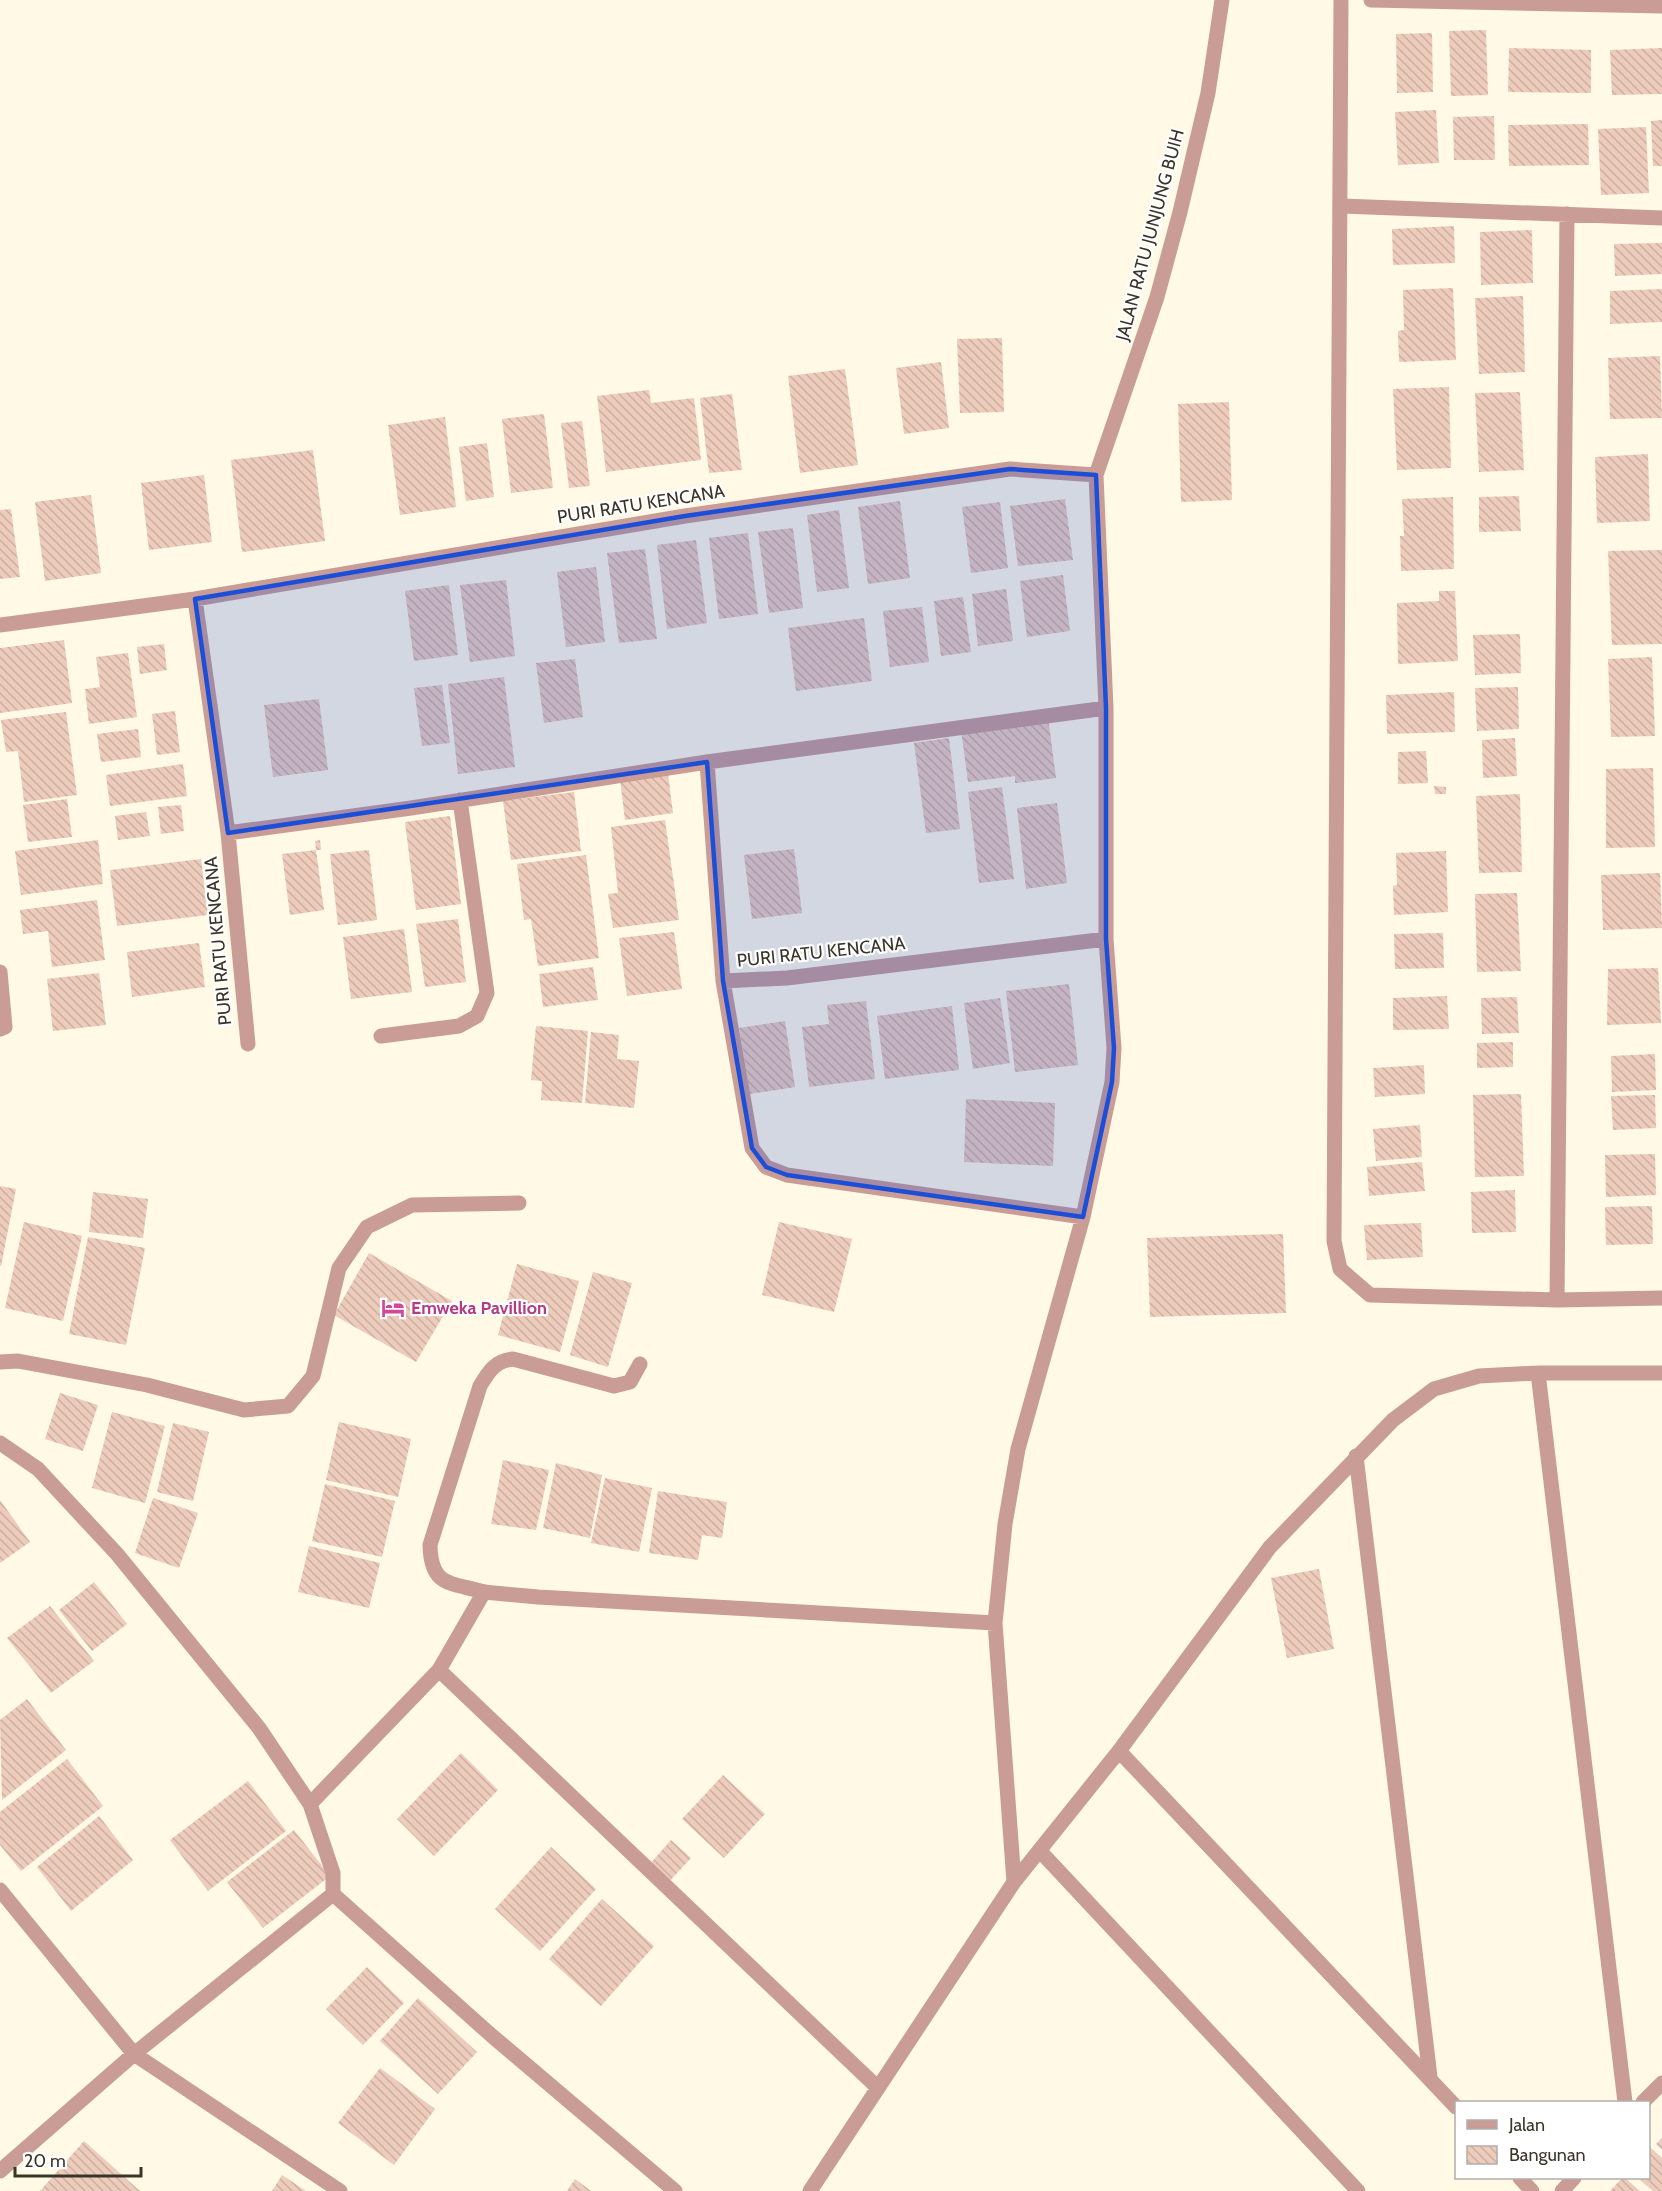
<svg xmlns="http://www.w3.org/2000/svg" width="1662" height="2191" viewBox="0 0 1662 2191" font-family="Cabin,sans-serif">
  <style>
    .building { fill: url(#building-back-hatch) }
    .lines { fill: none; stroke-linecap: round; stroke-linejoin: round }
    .service { stroke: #c99c96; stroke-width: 15 }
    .minor { stroke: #c99c96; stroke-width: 15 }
    .marked { fill: #1d4ed8; fill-opacity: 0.2; stroke: #1d4ed8; stroke-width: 4.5; stroke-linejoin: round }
    .labels { text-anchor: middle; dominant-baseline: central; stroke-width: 4.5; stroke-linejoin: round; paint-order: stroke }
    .street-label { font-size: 18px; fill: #393528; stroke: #fff }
    .hotel-label { font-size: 18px; font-weight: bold; fill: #b23c85; stroke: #fff; text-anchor: start }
  </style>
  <defs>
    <pattern id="building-back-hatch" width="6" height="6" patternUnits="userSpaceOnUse" patternTransform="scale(1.5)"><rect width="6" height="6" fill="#ecb"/><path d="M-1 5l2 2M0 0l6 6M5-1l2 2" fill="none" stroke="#cdb0a1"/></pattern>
  </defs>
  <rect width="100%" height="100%" fill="#fff9e5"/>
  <path class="building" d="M 1486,30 L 1488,95 L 1451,96 L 1449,31 Z
    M 1432,33 L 1433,92 L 1397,93 L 1396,34 Z
    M 1509,48 L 1591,50 L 1591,93 L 1508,92 Z
    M 1662,48 L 1662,94 L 1612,95 L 1610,50 Z
    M 1436,110 L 1439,163 L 1398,165 L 1395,112 Z
    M 1494,116 L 1495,160 L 1454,160 L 1453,117 Z
    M 1662,120 L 1662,166 L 1653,166 L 1651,121 Z
    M 1588,124 L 1589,165 L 1509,166 L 1508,125 Z
    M 1646,127 L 1649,193 L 1601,195 L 1598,129 Z
    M 1454,226 L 1455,263 L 1393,265 L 1392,229 Z
    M 1532,230 L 1533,283 L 1481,285 L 1480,232 Z
    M 1662,243 L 1662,274 L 1615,276 L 1614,244 Z
    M 1453,288 L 1456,360 L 1399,362 L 1398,331 L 1404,330 L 1403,290 Z
    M 1662,289 L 1662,322 L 1610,324 L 1610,291 Z
    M 1523,296 L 1525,372 L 1479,374 L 1475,298 Z
    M 1002,338 L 1004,412 L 960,413 L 957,339 Z
    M 1660,356 L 1662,418 L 1610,419 L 1608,358 Z
    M 941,362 L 949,428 L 904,434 L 896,368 Z
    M 845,369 L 858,465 L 800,473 L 788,376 Z
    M 1449,387 L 1451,468 L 1397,470 L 1393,389 Z
    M 649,390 L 651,403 L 694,398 L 701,460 L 606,472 L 597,396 Z
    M 1520,392 L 1524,470 L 1479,472 L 1475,393 Z
    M 732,394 L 742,470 L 709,473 L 700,398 Z
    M 1229,402 L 1232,500 L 1181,502 L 1178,404 Z
    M 544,414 L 553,488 L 511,493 L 502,419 Z
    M 445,417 L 456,507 L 400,515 L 388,425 Z
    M 582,421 L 590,486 L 569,488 L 561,423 Z
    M 487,443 L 494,497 L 466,501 L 459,447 Z
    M 313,450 L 325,541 L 242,552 L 231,460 Z
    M 1648,454 L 1650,521 L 1597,523 L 1595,457 Z
    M 204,475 L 212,542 L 149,550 L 141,483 Z
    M 91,495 L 101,573 L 45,581 L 35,502 Z
    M 1519,496 L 1521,531 L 1479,532 L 1479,497 Z
    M 1453,497 L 1454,569 L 1401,571 L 1400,536 L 1404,536 L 1402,499 Z
    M 1065,499 L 1073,560 L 1018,566 L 1010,506 Z
    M 900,501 L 910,578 L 868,584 L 858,507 Z
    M 1000,502 L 1008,568 L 971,573 L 962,507 Z
    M 11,509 L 20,577 L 0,579 L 0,510 Z
    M 839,510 L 849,588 L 817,592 L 807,515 Z
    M 793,528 L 803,608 L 769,613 L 758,532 Z
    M 748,533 L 758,614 L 719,619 L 709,538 Z
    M 696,540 L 707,623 L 667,629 L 657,545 Z
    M 645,549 L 657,639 L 619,643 L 607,553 Z
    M 1662,550 L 1662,644 L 1612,645 L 1608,551 Z
    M 596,567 L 605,642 L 566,647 L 557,572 Z
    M 1063,575 L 1070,631 L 1027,637 L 1020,581 Z
    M 506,580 L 515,656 L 470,662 L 460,585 Z
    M 449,585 L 458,655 L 414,661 L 405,591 Z
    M 1006,589 L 1013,641 L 978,646 L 972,594 Z
    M 1439,591 L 1455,591 L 1458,661 L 1398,664 L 1397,603 L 1439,601 Z
    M 963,597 L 971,652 L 941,656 L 934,601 Z
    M 922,607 L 929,662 L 890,667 L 883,611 Z
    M 864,618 L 872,681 L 796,691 L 788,628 Z
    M 1520,634 L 1521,673 L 1475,675 L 1473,635 Z
    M 64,640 L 72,703 L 0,713 L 0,648 Z
    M 164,644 L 167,670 L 140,674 L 137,647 Z
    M 128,653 L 137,717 L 89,724 L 85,689 L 100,687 L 96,657 Z
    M 1652,657 L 1655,736 L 1611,737 L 1608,659 Z
    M 575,659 L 583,717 L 544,723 L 536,663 Z
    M 504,677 L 515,767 L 458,774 L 448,684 Z
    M 442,685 L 450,743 L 422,746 L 414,688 Z
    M 1518,687 L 1519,729 L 1477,731 L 1475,688 Z
    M 1454,692 L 1455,732 L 1387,734 L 1386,695 Z
    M 319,699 L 328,770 L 273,777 L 264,705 Z
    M 175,711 L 180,752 L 157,755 L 152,714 Z
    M 66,712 L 77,795 L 24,802 L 18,751 L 6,752 L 1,720 Z
    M 1048,717 L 1056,778 L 1015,783 L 1015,776 L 968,782 L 961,729 Z
    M 138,729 L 141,757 L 101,762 L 97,734 Z
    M 949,738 L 960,829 L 926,833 L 914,743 Z
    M 1515,738 L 1517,776 L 1483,778 L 1482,740 Z
    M 1426,751 L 1428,783 L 1398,784 L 1398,752 Z
    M 183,764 L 187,796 L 110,806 L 106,775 Z
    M 1653,768 L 1655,847 L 1606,848 L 1606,769 Z
    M 668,774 L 673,813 L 625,820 L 620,780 Z
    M 1434,786 L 1446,787 L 1446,794 L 1435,794 Z
    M 1002,787 L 1014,879 L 979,883 L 968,792 Z
    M 574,792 L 581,851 L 511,860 L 503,801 Z
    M 1520,794 L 1522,872 L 1479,873 L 1476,796 Z
    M 67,799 L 72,837 L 28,842 L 23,805 Z
    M 1057,803 L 1067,883 L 1026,889 L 1017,808 Z
    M 181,805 L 184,831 L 161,834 L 158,807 Z
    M 146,812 L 150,836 L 118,840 L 115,816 Z
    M 450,816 L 461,904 L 416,910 L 405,822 Z
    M 665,820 L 679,920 L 613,928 L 608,894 L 618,893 L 611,827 Z
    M 98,840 L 103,884 L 21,895 L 15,851 Z
    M 320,840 L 321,850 L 316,850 L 315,841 Z
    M 794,849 L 802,913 L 752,919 L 744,855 Z
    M 316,850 L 324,910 L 290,915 L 282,854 Z
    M 369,850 L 377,920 L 338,925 L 330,854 Z
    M 1446,851 L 1448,912 L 1394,915 L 1393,886 L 1397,885 L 1396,853 Z
    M 586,855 L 599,958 L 538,966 L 531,919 L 524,920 L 517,864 Z
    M 201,859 L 208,915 L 117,926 L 110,870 Z
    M 1660,873 L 1662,928 L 1603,930 L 1601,875 Z
    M 1517,893 L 1521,971 L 1477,972 L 1475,894 Z
    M 97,900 L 105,960 L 52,967 L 48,931 L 23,934 L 20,910 Z
    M 458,919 L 466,982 L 425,987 L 416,924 Z
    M 404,929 L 412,992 L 351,999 L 343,937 Z
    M 674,932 L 682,989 L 627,996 L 619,938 Z
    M 1443,933 L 1444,968 L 1395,969 L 1394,934 Z
    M 199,943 L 205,987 L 132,997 L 127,952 Z
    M 593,967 L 598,1000 L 543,1007 L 539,974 Z
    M 1658,968 L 1661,1023 L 1607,1025 L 1608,969 Z
    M 99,973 L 106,1025 L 53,1031 L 47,979 Z
    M 1069,984 L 1078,1065 L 1015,1072 L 1006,991 Z
    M 1447,996 L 1449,1029 L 1393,1030 L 1393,998 Z
    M 1517,997 L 1519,1033 L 1482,1034 L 1481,998 Z
    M 1000,998 L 1010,1063 L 973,1069 L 964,1003 Z
    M 866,1001 L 875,1079 L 809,1087 L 802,1027 L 829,1024 L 827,1005 Z
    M 952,1006 L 959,1070 L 885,1079 L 877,1016 Z
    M 785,1021 L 795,1087 L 750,1094 L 739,1028 Z
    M 536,1026 L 588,1031 L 582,1103 L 541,1100 L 542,1081 L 531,1080 Z
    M 591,1032 L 619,1035 L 617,1059 L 639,1061 L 634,1108 L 585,1103 Z
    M 1513,1042 L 1513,1067 L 1477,1068 L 1477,1043 Z
    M 1655,1054 L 1656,1090 L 1612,1092 L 1611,1056 Z
    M 1424,1065 L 1425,1094 L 1375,1097 L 1373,1068 Z
    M 1521,1094 L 1524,1176 L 1475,1177 L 1473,1095 Z
    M 1655,1095 L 1656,1128 L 1613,1130 L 1611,1096 Z
    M 966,1099 L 1055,1103 L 1053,1166 L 964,1162 Z
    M 1420,1125 L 1422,1157 L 1376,1161 L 1373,1129 Z
    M 1655,1154 L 1656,1195 L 1606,1197 L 1605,1155 Z
    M 1422,1162 L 1425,1191 L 1369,1196 L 1367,1167 Z
    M 0,1186 L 16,1189 L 1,1266 L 0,1266 Z
    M 1515,1190 L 1516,1232 L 1472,1233 L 1471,1192 Z
    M 93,1192 L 148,1199 L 143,1238 L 89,1232 Z
    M 1652,1206 L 1653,1244 L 1606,1245 L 1605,1207 Z
    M 24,1222 L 82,1236 L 63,1321 L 5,1308 Z
    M 779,1222 L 852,1239 L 834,1312 L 762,1295 Z
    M 1421,1223 L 1423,1257 L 1367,1260 L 1364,1225 Z
    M 1283,1234 L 1286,1313 L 1150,1317 L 1147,1238 Z
    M 88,1237 L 145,1248 L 126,1345 L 69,1334 Z
    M 369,1253 L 452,1301 L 416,1362 L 334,1315 Z
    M 517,1264 L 579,1281 L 560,1352 L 498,1335 Z
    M 593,1272 L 632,1283 L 608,1367 L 570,1355 Z
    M 60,1393 L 98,1405 L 83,1451 L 45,1439 Z
    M 112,1412 L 165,1426 L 145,1503 L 92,1488 Z
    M 339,1422 L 411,1439 L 398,1497 L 326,1480 Z
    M 173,1423 L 209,1432 L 193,1501 L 157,1492 Z
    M 503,1460 L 549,1470 L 536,1530 L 491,1524 Z
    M 556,1463 L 602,1475 L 590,1538 L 543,1528 Z
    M 605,1478 L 652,1488 L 639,1552 L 591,1543 Z
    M 325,1484 L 395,1501 L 382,1557 L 312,1541 Z
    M 658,1491 L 727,1502 L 722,1538 L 702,1535 L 698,1560 L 649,1553 Z
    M 153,1498 L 198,1513 L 179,1568 L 135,1553 Z
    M 0,1500 L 30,1542 L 0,1563 Z
    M 309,1546 L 380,1563 L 369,1608 L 298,1592 Z
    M 1319,1569 L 1334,1649 L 1287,1658 L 1271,1578 Z
    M 94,1582 L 127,1624 L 92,1651 L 59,1610 Z
    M 50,1606 L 94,1661 L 51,1693 L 7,1638 Z
    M 27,1699 L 66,1750 L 2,1800 L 0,1720 Z
    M 461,1753 L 498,1790 L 434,1856 L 397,1819 Z
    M 67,1759 L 103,1806 L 21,1871 L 0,1845 L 0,1812 Z
    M 723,1775 L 765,1814 L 724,1858 L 682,1819 Z
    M 248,1781 L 286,1831 L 208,1891 L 170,1840 Z
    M 99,1816 L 133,1860 L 71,1911 L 37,1867 Z
    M 294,1830 L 330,1876 L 263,1928 L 227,1882 Z
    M 671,1840 L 691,1858 L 667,1884 L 648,1866 Z
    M 551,1847 L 596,1889 L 540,1951 L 495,1909 Z
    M 602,1899 L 654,1946 L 601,2006 L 549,1959 Z
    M 367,1967 L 404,2003 L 363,2045 L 326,2009 Z
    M 418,1998 L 477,2052 L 438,2094 L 380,2041 Z
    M 380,2068 L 435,2109 L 394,2165 L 338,2123 Z
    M 1662,2138 L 1662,2150 L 1656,2144 Z
    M 84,2141 L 140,2191 L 40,2191 Z
    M 1651,2148 L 1662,2158 L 1662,2191 L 1653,2191 L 1638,2178 L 1648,2178 L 1648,2152 Z
    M 282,2175 L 306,2191 L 272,2191 Z
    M 1622,2178 L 1625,2178 L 1640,2191 L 1610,2191 Z
    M 575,2179 L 591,2191 L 567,2191 Z"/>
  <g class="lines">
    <path class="service" d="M 484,1592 C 450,1582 431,1587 430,1545 L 480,1386 C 489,1371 495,1361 513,1359 L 614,1386 L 630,1382 L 640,1364"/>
    <path class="minor" d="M 1341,0 L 1334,1241 L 1340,1269 L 1370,1295 L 1557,1300 L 1662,1298
      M 1371,0 L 1662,6
      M 1342,206 L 1662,218
      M 195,599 L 228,833 L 248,1044
      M 0,625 L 195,599 L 685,516 L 1010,469 L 1096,475
      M 707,762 L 723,981 L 787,978 L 1106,939
      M 228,833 L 411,808 L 707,762 L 1106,708
      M 0,972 L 5,1027 L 0,1029
      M 723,981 L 752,1148 L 766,1167 L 787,1175 L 1083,1217
      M 381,1036 L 459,1026 L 477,1016 L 487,993 L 460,800
      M 1557,1300 L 1567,214
      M 0,1362 L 18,1361 L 147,1385 L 244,1410 L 288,1406 L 313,1376 L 339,1268 L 367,1227 L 412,1205 L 519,1203
      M 1538,1373 L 1625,2102
      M 0,1443 L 38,1469 L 117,1554 L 259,1728 L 310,1804 L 333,1873 L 333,1894 L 491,2035 L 675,2191
      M 1356,1456 L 1430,2077
      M 439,1670 L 877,2087
      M 1119,1751 L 1456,2107
      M 310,1804 L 439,1670 L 484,1592 L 538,1597 L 995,1623
      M 1040,1851 L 1358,2191
      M 1014,1882 L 995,1623 L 1005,1524 L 1018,1449 L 1083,1217 L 1112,1082 L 1114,1048 L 1106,939 L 1106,708 L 1096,475 L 1157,297 L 1180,212 L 1208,93 L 1222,0
      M 0,1890 L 134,2054 L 340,2191
      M 1643,2102 L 1662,2083
      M 0,2171 L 134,2054 L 333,1894
      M 1520,2178 L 1532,2191
      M 810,2191 L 1014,1882 L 1119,1751 L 1270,1547 L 1393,1420 L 1434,1389 L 1479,1376 L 1538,1373 L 1662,1373
      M 1562,2191 L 1574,2178"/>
  </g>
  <path class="marked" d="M 1010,469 L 1096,475 L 1106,708 L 1106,939 L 1114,1048 L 1112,1082 L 1083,1217 L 787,1175 L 766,1167 L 752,1148 L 723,981 L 707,762 L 228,833 L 195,599 L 685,516 Z"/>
  <defs>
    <g id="hotel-bare" transform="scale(1.8)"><path d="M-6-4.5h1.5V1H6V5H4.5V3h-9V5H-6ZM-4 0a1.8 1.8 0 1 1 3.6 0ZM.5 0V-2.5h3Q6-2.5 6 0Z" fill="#d1479c" stroke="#fff" stroke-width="2.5" paint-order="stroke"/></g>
  </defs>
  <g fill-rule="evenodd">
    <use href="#hotel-bare" x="393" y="1308"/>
  </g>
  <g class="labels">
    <g class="street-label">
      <text transform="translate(1150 235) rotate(-75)">JALAN RATU JUNJUNG BUIH</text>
      <text transform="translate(641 504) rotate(-9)">PURI RATU KENCANA</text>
      <text transform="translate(218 941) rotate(-95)">PURI RATU KENCANA</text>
      <text transform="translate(821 952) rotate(-6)">PURI RATU KENCANA</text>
    </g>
    <g class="hotel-label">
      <text x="411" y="1308">Emweka Pavillion</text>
    </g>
  </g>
  <rect x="1455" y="2101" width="195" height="78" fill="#ffffff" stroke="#b0aea9" stroke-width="1.5"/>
  <rect x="1467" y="2120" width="30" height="9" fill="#c99c96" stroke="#b0aea9" stroke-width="1.5"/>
  <text x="1509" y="2131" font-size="18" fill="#393528">Jalan</text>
  <rect x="1467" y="2146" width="30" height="18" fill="url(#building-back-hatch)" stroke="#b0aea9" stroke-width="1.5"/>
  <text x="1509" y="2161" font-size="18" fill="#393528">Bangunan</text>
  <path d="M15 2167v9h126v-9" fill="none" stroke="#393528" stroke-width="3"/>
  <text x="24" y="2167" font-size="18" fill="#393528" stroke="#ffffff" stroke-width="4.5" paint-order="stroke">20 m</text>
</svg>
